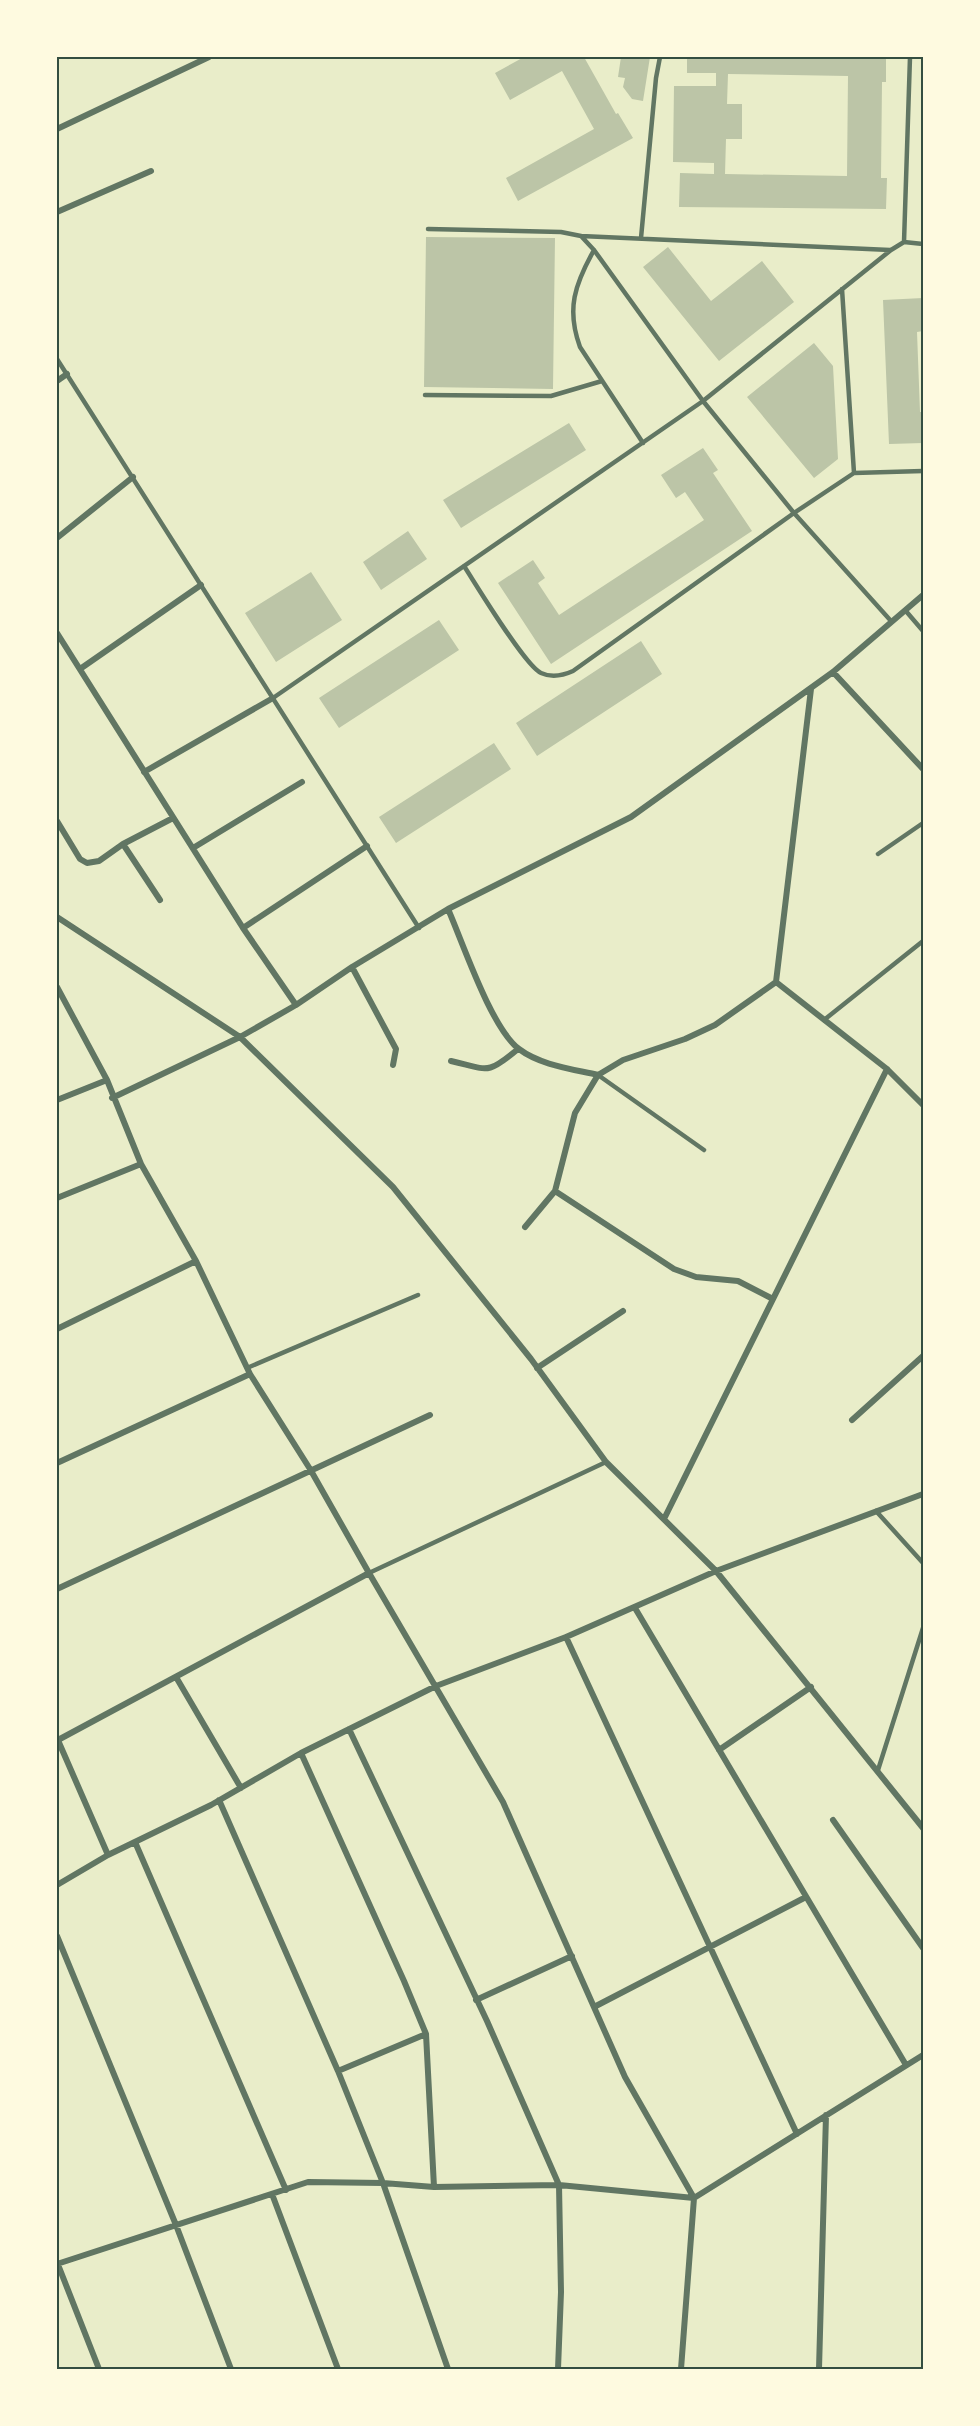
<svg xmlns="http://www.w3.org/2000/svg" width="980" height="2426" viewBox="0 0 980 2426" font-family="Manrope,sans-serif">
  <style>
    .building { fill: #bcc5a7; fill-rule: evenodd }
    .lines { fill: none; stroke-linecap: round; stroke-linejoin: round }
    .service { stroke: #617663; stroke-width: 4.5 }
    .minor { stroke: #617663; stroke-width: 6 }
    .neatline { fill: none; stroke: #344e41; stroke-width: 2 }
  </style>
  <rect width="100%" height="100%" fill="#e9edc9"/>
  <path class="building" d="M 524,57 L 584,57 L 616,114 L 618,113 L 633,138 L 518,201 L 506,178 L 594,129 L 562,71 L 510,100 L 495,73 Z
    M 621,57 L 650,57 L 643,101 L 632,99 L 623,87 L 625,78 L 618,77 Z
    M 687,57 L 886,57 L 886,82 L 882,82 L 881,178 L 887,178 L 886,209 L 679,207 L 680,173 L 714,174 L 714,163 L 673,162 L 674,86 L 716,86 L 716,73 L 687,73 ZM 728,74 L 848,76 L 847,176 L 725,174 L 726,139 L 742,139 L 742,104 L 727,104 Z
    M 426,237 L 555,238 L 553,389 L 424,387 Z
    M 668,247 L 711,301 L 762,261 L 794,302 L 719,361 L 643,267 Z
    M 923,298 L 923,331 L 917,332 L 920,412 L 923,412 L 923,443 L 889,444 L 883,300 Z
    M 814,343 L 833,366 L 838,459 L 814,478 L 747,397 Z
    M 569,423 L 586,450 L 461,528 L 443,500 Z
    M 703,448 L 718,470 L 713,473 L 752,531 L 551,664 L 498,583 L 533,560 L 545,578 L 538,583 L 559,615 L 704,520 L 685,492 L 676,498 L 661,475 Z
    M 408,531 L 427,559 L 381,590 L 363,562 Z
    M 311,572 L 342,620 L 276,662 L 245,613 Z
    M 439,620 L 459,650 L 339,728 L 319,698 Z
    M 641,641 L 662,674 L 537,756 L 516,723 Z
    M 494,743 L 511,769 L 396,843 L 379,817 Z"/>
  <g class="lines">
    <path class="service" d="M 428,229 L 561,232 L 581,236 L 594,250 L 703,401 L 794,513 L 891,621
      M 581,236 L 890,250
      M 641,238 L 656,78 L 660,57
      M 904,242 L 910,57
      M 594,250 C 575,284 566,309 580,347 L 643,443
      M 842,289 L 854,473
      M 57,359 L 419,928
      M 425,395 L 551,396 L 602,381
      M 464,566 C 477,586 525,666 541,673 C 552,678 562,676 573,671 L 794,513 L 854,473 L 923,471
      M 905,610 L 923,631
      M 273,698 L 703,401 L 891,250 L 904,242 L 923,244
      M 878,854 L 923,823
      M 824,1020 L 923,941
      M 598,1075 L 704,1150
      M 247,1368 L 418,1295
      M 876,1511 L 923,1563
      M 369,1573 L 606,1462
      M 878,1770 L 923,1628"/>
    <path class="minor" d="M 57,129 L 209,57
      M 57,212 L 151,171
      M 57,381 L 67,374
      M 57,538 L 133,477
      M 57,633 L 243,928 L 296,1005
      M 80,669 L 201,585
      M 833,672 L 923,769
      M 811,689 L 776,982 L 887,1069 L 923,1105
      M 144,772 L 273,698
      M 57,821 L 80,859 L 87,863 L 99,861 L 123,844 L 160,900
      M 123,844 L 173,818
      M 193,848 L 302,782
      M 448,909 C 463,943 491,1028 519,1049 C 540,1065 572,1069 598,1075
      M 57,917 L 240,1037 L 393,1187 L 531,1359 L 606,1462 L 716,1571 L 923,1828
      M 243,928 L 367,846
      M 352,967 L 396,1049 L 393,1065
      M 57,987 L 107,1080 L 141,1164 L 196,1261 L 250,1374 L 310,1469 L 369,1573 L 503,1802 L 625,2077 L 694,2198 L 681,2369
      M 451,1061 C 489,1070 487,1075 518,1049
      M 112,1098 L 240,1037 L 296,1005 L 352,967 L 448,909 L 631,817 L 833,672 L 923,595
      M 57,1100 L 107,1080
      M 555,1191 L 674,1269 L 696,1277 L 738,1281 L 773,1299
      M 57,1198 L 141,1164
      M 525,1227 L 555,1191 L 575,1113 L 598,1075 L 623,1060 L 685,1039 L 715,1025 L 776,982
      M 57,1329 L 196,1261
      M 537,1368 L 623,1311
      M 852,1420 L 923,1356
      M 57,1463 L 250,1374
      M 664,1519 L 887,1069
      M 57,1589 L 430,1415
      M 635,1608 L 906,2065
      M 566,1637 L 797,2134
      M 176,1677 L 241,1788
      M 349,1729 L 487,2021 L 559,2185 L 561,2292 L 558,2369
      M 57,1738 L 108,1855
      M 58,1740 L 369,1573
      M 719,1750 L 811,1687
      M 301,1753 L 404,1981 L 426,2034 L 434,2187
      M 219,1800 L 338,2071 L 383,2183 L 448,2369
      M 833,1820 L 923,1948
      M 135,1842 L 286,2190
      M 57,1885 L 108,1855 L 211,1805 L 301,1753 L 436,1686 L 566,1637 L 716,1571 L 923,1494
      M 57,1936 L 176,2225 L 231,2369
      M 476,2000 L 572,1956
      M 594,2007 L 806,1897
      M 338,2071 L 426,2034
      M 272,2194 L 338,2369
      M 57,2262 L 99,2369
      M 57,2264 L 308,2182 L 383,2183 L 434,2187 L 559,2185 L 694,2198 L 923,2055
      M 819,2369 L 826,2115"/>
  </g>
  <rect width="980" height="2426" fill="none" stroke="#fefae0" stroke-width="117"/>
  <rect x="58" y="58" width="864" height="2310" class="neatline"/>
</svg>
